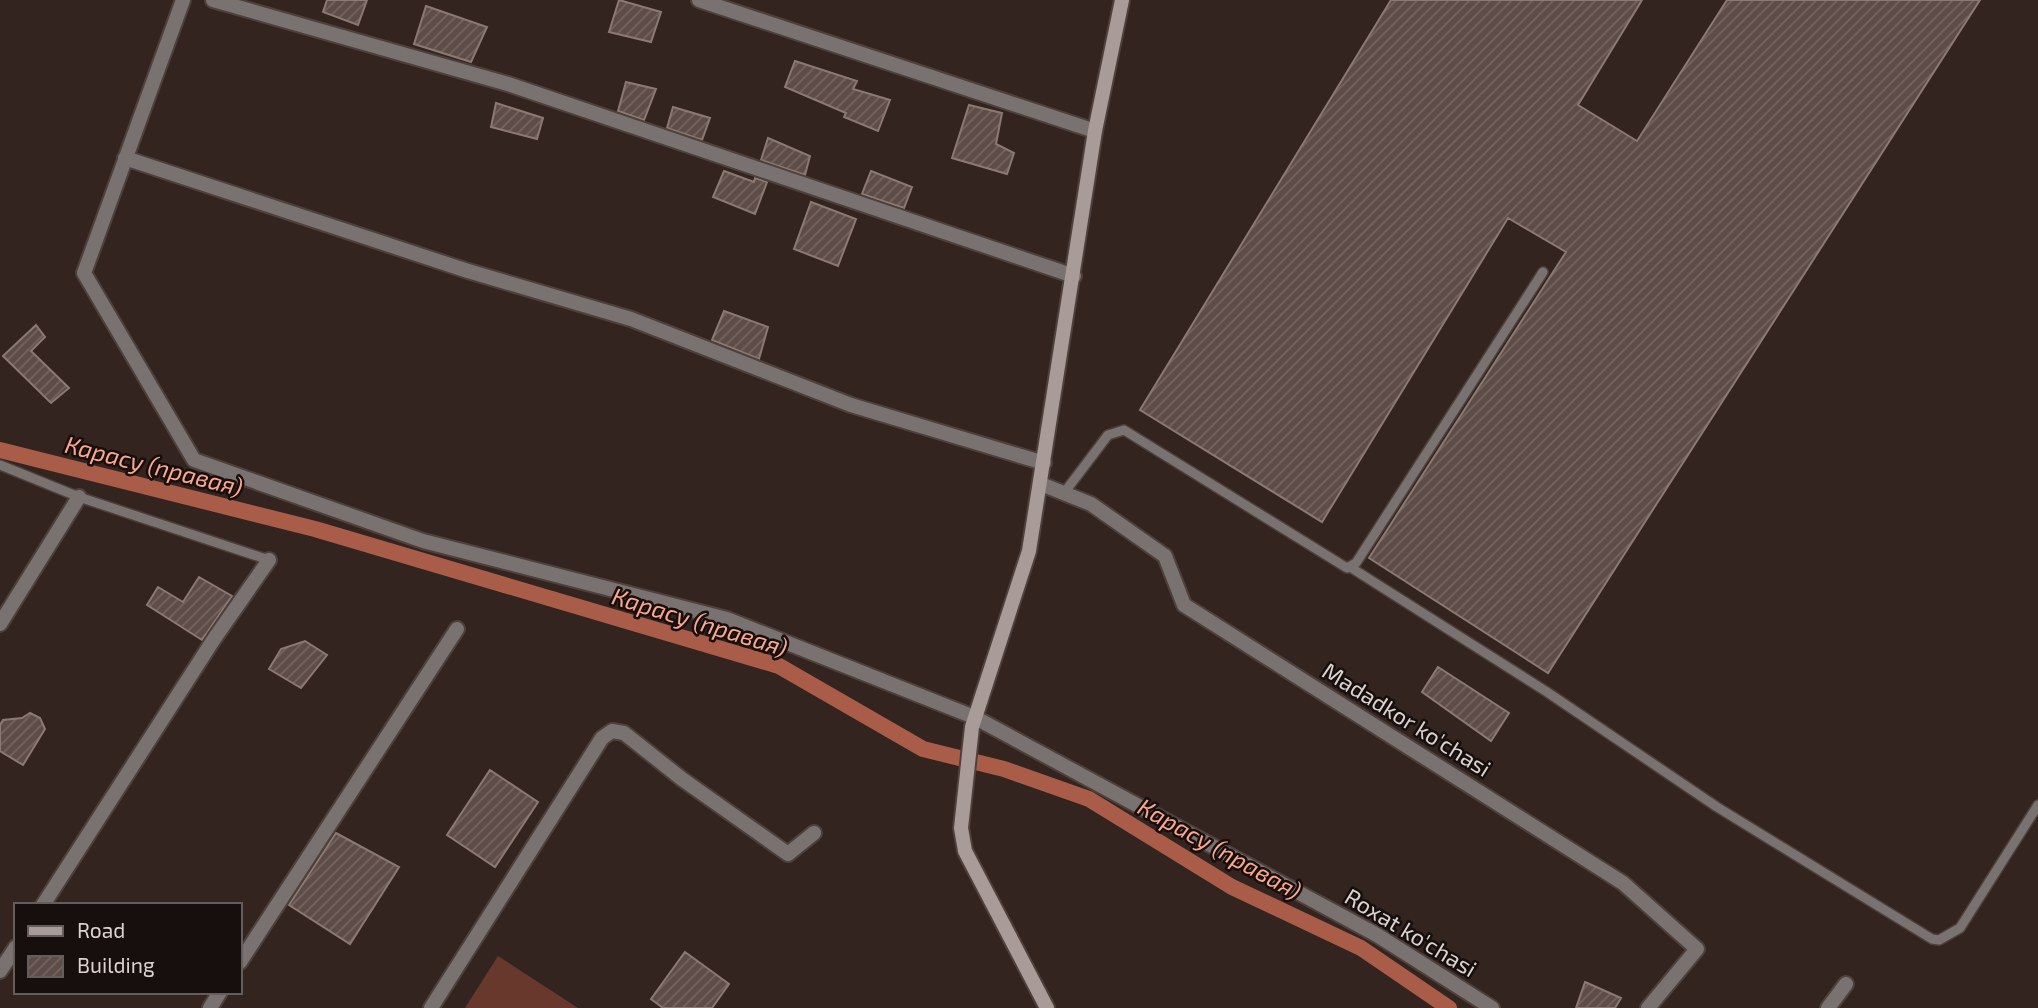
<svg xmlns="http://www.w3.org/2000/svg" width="2038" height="1008" viewBox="0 0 2038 1008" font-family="'Exo 2',sans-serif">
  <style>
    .park { fill: #68382c }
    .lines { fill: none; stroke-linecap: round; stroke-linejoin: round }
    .canal { stroke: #a95c47; stroke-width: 16 }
    .building { fill: url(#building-hatch); stroke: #8b7974; stroke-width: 2 }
    .service-casing { stroke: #4e403c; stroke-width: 12 }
    .minor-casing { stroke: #4e403c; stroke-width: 18 }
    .secondary-casing { stroke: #4e403c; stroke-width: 18 }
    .service { stroke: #7a7270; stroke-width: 9 }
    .minor { stroke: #7a7270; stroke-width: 14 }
    .secondary { stroke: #a99c98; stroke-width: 14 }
    .labels { text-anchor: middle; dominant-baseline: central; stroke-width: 5; stroke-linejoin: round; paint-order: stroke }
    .street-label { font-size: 23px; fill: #dcd2cf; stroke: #160f0d }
    .water-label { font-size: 24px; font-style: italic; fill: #fea790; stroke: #160f0d }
  </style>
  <defs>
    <pattern id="building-hatch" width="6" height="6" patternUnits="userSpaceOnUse" patternTransform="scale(1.75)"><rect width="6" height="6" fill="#5d4c47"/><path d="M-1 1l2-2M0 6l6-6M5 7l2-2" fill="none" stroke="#746560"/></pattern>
  </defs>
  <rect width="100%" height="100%" fill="#332420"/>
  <path class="park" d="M 498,956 L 578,1008 L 465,1008 Z"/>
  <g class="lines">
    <path class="canal" d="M 0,450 L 315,529 L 779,666 L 923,749 L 1004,769 L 1089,799 L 1232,887 L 1361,948 L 1449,1008"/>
  </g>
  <path class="building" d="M 327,0 L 367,0 L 358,25 L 323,12 Z
    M 619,0 L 661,12 L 651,42 L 609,32 Z
    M 1391,0 L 1642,0 L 1578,105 L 1637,141 L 1727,0 L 1980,0 L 1548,673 L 1369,558 L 1566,252 L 1508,218 L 1322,522 L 1140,410 Z
    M 426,6 L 487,27 L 471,62 L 414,44 Z
    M 795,61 L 857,81 L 853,89 L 890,100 L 878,131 L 844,117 L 846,113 L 785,87 Z
    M 626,82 L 656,89 L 644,120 L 618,111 Z
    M 496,103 L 543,118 L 537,139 L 491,127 Z
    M 969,105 L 1002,113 L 996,144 L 1014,153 L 1007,174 L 952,158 Z
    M 673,107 L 710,118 L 702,140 L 667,128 Z
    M 768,138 L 810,156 L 805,175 L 761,160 Z
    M 724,171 L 754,182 L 755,178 L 767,182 L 755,214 L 713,197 Z
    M 871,171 L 912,187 L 904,208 L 862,194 Z
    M 811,202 L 856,219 L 838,266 L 794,249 Z
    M 724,311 L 768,327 L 759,359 L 712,340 Z
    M 36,325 L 45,337 L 31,351 L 69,388 L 51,403 L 3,356 Z
    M 199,577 L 232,596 L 202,640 L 147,605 L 158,587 L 183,602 Z
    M 305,641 L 327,655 L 301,688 L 269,669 L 281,649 Z
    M 1438,667 L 1509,713 L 1491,741 L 1422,692 Z
    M 30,713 L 40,718 L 45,729 L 23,765 L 0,751 L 0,725 L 3,720 L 22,718 Z
    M 490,770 L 538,802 L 495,867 L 447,835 Z
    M 336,833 L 399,867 L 350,944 L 289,905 Z
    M 685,952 L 729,984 L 712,1008 L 663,1008 L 651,999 Z
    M 1585,982 L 1621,998 L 1615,1008 L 1576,1008 Z"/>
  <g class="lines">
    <g class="service-casing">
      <path id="service" d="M 0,465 L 79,497 L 269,560
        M 1064,493 L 1108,435 L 1124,430 L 1347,568 L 1356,563 L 1543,272
        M 1350,567 L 1547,692 L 1717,807 L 1932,939 L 1939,940 L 1960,928 L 2038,805"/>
    </g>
    <g class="minor-casing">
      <path id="minor" d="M 183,0 L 84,273 L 194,460 L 423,541 L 727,619 L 974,717 L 1377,935 L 1492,1008
        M 213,0 L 508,84 L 1074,276
        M 699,0 L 1095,131
        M 125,158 L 468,271 L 631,319 L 851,405 L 1044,463
        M 1041,484 L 1091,504 L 1165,556 L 1184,605 L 1623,883 L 1697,949 L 1648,1008
        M 0,624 L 79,497
        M 43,905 L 214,639 L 269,560
        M 240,962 L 457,629
        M 0,971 L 16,947
        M 210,1008 L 220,992
        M 431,1008 L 602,738 L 612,731 L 624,733 L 682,779 L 788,854 L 814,833
        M 1828,1008 L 1846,984"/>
    </g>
    <g class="secondary-casing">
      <path id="secondary" d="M 1047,1008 L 965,851 L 961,828 L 972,727 L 1029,551 L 1095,131 L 1122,0"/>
    </g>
    <use href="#service" class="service"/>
    <use href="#minor" class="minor"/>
    <use href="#secondary" class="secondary"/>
  </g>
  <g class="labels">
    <g class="street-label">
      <text transform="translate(1407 719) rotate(32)">Madadkor ko'chasi</text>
      <text transform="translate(1411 932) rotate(31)">Roxat ko'chasi</text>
    </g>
    <g class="water-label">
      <text transform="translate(154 465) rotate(14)">Карасу (правая)</text>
      <text transform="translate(700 621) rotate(17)">Карасу (правая)</text>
      <text transform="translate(1220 848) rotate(29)">Карасу (правая)</text>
    </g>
  </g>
  <rect x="14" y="903" width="228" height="91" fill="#160f0d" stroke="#655d5b" stroke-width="2"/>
  <rect x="28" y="926" width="35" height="10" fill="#a99c98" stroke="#655d5b" stroke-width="2"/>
  <text x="77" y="938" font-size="21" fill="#dcd2cf">Road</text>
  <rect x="28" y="956" width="35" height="21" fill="url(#building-hatch)" stroke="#655d5b" stroke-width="2"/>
  <text x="77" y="973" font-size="21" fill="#dcd2cf">Building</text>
</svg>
